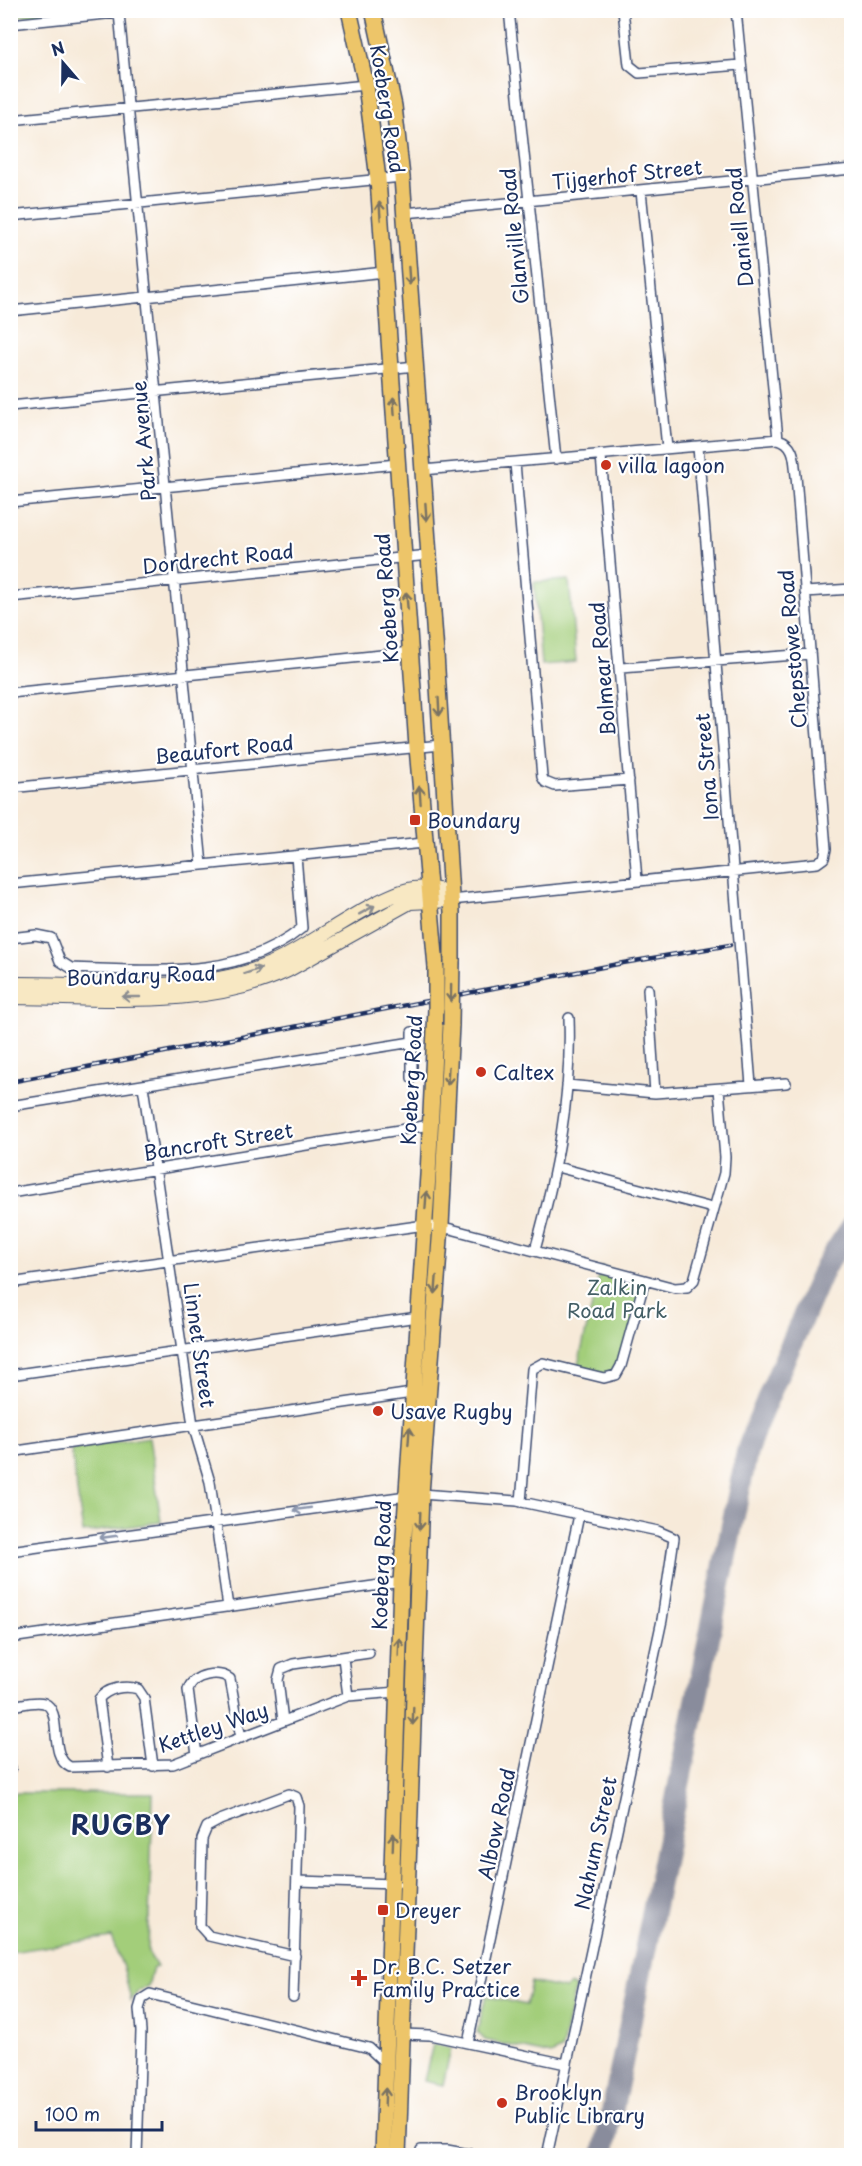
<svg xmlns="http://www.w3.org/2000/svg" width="862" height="2166" viewBox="0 0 862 2166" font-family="'Playpen Sans',sans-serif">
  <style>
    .green { fill: #a3ce7a; stroke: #5f7e6c; stroke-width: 1.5 }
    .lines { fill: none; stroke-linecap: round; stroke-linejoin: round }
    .taxiway { stroke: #898c9c; stroke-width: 22 }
    .street-casing { stroke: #3c4b70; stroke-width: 12 }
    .secondary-casing { stroke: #3c4b70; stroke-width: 16 }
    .primary-casing { stroke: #3c4b70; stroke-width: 18 }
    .street { stroke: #fff; stroke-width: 9 }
    .secondary { stroke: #f8e8c3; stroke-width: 14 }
    .primary { stroke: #edc569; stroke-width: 15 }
    .rail-casing { stroke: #1b2f5e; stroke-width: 4.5 }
    .rail { stroke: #fff; stroke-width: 2; stroke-dasharray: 7; stroke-linecap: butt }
    .primary-bridge-casing { stroke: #3c4b70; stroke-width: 18; stroke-linecap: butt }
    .primary-bridge { stroke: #edc569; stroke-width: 15 }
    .oneway { stroke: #797263 }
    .oneway2 { stroke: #8a8c90 }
    .oneway3 { stroke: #8d97ae }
    .poi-dot { fill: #c8321e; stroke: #fff; stroke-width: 2 }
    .labels { text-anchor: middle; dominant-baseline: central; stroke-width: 4.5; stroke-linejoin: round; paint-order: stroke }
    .street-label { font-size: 20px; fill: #1b2f5e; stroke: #fff }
    .poi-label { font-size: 20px; fill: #1b2f5e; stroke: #fff; text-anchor: start }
    .park-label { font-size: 20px; fill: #445f66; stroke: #fff }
    .district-label { font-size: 26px; font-weight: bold; letter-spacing: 1.5px; fill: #1b2f5e; stroke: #fff }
  </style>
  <rect width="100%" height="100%" fill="#fff"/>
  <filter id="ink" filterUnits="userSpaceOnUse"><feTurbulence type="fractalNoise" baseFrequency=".0167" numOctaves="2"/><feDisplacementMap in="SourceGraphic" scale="12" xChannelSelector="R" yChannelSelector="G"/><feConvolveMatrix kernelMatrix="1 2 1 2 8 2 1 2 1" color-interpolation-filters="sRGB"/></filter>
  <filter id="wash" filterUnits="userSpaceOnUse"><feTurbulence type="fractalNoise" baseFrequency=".008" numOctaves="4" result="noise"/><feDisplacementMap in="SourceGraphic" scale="24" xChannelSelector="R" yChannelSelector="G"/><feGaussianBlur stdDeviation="1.35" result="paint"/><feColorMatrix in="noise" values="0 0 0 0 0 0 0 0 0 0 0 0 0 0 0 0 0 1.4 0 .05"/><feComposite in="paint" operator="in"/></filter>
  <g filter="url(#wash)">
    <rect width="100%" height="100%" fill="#f7ead9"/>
    <path class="green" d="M 11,10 L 73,10 L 73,11 L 11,17 Z
      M 569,580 L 576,662 L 541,665 L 534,582 Z
      M 601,1267 L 645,1281 L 623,1368 L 610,1376 L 577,1369 Z
      M 149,1437 L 161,1522 L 83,1533 L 71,1449 Z
      M 11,1793 L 153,1793 L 148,1952 L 157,1967 L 153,1968 L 148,1986 L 138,1991 L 131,2001 L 124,1970 L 111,1937 L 11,1952 Z
      M 531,1982 L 565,1989 L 571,1985 L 575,1988 L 562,2049 L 551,2055 L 485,2040 L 477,2032 L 486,1996 L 526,2005 Z
      M 433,2044 L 451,2048 L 443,2085 L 424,2081 Z"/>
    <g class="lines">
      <path class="taxiway" d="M 603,2156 L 747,1452 L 755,1428 L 824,1268 L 852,1226"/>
    </g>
  </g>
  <g filter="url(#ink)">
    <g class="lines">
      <g class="street-casing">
        <path id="street" d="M 509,10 L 556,459
          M 623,10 L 629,65 L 639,73 L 741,65
          M 736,10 L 778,439
          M 850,10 L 852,30
          M 119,13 L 202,865
          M 10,24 L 144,10
          M 10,120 L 366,85
          M 641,191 L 667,448
          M 405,213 L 852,169
          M 10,216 L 402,177
          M 10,311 L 385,272
          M 10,406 L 416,366
          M 698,447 L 751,1085
          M 601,456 L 637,880
          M 515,463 L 542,777 L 545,782 L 555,786 L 629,780
          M 423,470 L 778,439 C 796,444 794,461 796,476 L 826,849 L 824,858 L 817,863 L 451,900
          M 10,502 L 397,464
          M 805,592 L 852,589
          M 10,597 L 429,555
          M 621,668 L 810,654
          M 10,693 L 411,652
          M 10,788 L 441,745
          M 10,884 L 424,843
          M 10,938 L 36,935 L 51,938 L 60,961 L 71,968 C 149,970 238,981 302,928 L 296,856
          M 648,989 L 655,1093
          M 412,1032 L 412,1078
          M 567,1085 L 655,1093 L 786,1083
          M 143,1086 L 193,1425 L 210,1482 L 228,1607
          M 10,1106 L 412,1042
          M 557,1167 L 712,1208
          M 10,1193 L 430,1125
          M 535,1250 C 556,1174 572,1097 569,1018
          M 10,1283 L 425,1225 L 451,1229 L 675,1288 L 687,1287 L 694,1280 L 724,1173 L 725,1157 L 719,1089
          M 10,1375 L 418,1317
          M 10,1452 L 412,1393
          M 521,1502 L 532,1369 L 543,1363 L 604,1378 L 616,1375 L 621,1366 L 645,1280
          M 10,1551 L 421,1494 L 517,1501 L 658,1531 L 674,1538 L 662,1620 L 547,2156
          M 10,1638 L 401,1582
          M 343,1658 L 348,1696
          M 10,1706 C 20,1705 35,1700 44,1703 C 64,1711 47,1756 70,1767 L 173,1764 L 348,1696 L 398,1692
          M 283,1721 L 278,1680 L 281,1669 L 293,1664 L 369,1653
          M 197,1755 L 188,1690 C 192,1674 219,1670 230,1679 L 241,1738
          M 108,1767 L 99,1699 C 107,1688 125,1685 138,1689 L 144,1698 L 153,1766
          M 10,1768 L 11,1768
          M 297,1881 L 396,1884
          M 293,1997 L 299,1806 L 296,1797 L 289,1794 L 220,1820 L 207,1827 L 202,1839 L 200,1926 L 209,1936 L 295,1956
          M 402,2034 L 430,2035 L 566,2064
          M 468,2043 L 579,1515
          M 421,2150 L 447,2150 L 480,2156
          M 137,2156 L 141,2031 L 139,2009 L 142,1999 L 150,1994 L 369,2048 L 385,2063"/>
      </g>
      <g class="secondary-casing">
        <path id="secondary" d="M 10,984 C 96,983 209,998 285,957 C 318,940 380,894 414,889 C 426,887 438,890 450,892
          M 10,997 C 101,997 205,1010 288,970 L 410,902 L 451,900"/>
      </g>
      <g class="primary-casing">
        <path id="primary" d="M 349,10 L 366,85 L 378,179 L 417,747 L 436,967
          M 373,10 L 394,106 L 402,177 L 436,654 L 452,912 L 452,961
          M 383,2156 L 401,1582 L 428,1175 L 436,1009
          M 398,2156 L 421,1494 L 441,1226 L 451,1025"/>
      </g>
      <use href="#street" class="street"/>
      <use href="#secondary" class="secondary"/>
      <use href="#primary" class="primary"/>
      <g class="rail-casing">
        <path id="rail" d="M 10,1082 L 623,963 L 730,945"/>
      </g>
      <use href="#rail" class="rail"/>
      <g class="primary-bridge-casing">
        <path id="primary-bridge" d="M 436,967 L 436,1009
          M 451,1025 L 452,961"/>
      </g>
      <use href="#primary-bridge" class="primary-bridge"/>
    </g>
    <defs><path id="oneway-shaft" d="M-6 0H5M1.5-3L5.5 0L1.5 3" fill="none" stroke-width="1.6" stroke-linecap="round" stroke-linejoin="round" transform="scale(1.5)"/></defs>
    <g class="oneway">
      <use href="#oneway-shaft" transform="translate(380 211) rotate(-94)"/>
      <use href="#oneway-shaft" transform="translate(409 276) rotate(86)"/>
      <use href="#oneway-shaft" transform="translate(394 406) rotate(-94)"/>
      <use href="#oneway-shaft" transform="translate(426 512) rotate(86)"/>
      <use href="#oneway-shaft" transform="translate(407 601) rotate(-95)"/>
      <use href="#oneway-shaft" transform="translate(439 707) rotate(87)"/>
      <use href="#oneway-shaft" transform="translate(420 795) rotate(-94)"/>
      <use href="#oneway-shaft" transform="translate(451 993) rotate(91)"/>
      <use href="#oneway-shaft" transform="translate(448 1076) rotate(93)"/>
      <use href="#oneway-shaft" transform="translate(426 1200) rotate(-86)"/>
      <use href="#oneway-shaft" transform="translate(436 1285) rotate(94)"/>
      <use href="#oneway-shaft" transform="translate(409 1436) rotate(-86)"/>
      <use href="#oneway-shaft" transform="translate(420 1521) rotate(92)"/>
      <use href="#oneway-shaft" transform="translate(399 1647) rotate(-88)"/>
      <use href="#oneway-shaft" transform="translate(413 1716) rotate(92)"/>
      <use href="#oneway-shaft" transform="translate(393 1842) rotate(-88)"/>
      <use href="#oneway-shaft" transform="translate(385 2097) rotate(-88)"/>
    </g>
    <g class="oneway2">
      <use href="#oneway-shaft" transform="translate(367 910) rotate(-29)"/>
      <use href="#oneway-shaft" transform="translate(253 971) rotate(-18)"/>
      <use href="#oneway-shaft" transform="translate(131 997) rotate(180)"/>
    </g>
    <g class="oneway3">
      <use href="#oneway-shaft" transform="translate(302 1509) rotate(172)"/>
      <use href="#oneway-shaft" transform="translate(108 1537) rotate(172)"/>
    </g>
  </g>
  <g class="poi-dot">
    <circle cx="606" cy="465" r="6"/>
    <rect x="409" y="814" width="12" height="12" rx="3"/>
    <circle cx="481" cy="1072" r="6"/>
    <circle cx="378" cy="1411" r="6"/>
    <rect x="377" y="1904" width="12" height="12" rx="3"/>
    <path d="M356 1969h6v6h6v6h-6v6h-6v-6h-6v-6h6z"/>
    <circle cx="502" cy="2103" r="6"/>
  </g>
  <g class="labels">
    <g class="street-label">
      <text transform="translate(388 109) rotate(81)">Koeberg Road</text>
      <text transform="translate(627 174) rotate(-6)">Tijgerhof Street</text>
      <text transform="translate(739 227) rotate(-96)">Daniell Road</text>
      <text transform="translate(514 236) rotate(-96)">Glanville Road</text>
      <text transform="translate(143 441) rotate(-95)">Park Avenue</text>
      <text transform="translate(218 558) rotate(-6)">Dordrecht Road</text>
      <text transform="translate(386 598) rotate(-94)">Koeberg Road</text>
      <text transform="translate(792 649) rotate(-95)">Chepstowe Road</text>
      <text transform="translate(602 669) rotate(-95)">Bolmear Road</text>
      <text transform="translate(224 749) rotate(-6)">Beaufort Road</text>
      <text transform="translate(706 767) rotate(-95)">Iona Street</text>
      <text transform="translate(141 975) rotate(-2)">Boundary Road</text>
      <text transform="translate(411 1080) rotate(-87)">Koeberg Road</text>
      <text transform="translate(218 1141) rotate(-9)">Bancroft Street</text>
      <text transform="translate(200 1345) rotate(82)">Linnet Street</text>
      <text transform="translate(381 1565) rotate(-88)">Koeberg Road</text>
      <text transform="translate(213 1727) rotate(-19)">Kettley Way</text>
      <text transform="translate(496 1824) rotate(-78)">Albow Road</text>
      <text transform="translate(595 1843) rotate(-78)">Nahum Street</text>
    </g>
    <g class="poi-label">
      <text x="618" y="465">villa lagoon</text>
      <text x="427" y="820">Boundary</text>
      <text x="493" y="1072">Caltex</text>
      <text x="390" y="1411">Usave Rugby</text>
      <text x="395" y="1910">Dreyer</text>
      <text x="372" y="1966">Dr. B.C. Setzer<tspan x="372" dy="23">Family Practice</tspan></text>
      <text x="514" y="2092">Brooklyn<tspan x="514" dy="23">Public Library</tspan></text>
    </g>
    <g class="park-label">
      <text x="617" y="1287">Zalkin<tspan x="617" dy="23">Road Park</tspan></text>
    </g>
    <g class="district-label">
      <text x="121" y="1824">RUGBY</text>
    </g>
  </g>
  <rect width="862" height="2166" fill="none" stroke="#fff" stroke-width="36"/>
  <g transform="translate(63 63) rotate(340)" stroke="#ffffff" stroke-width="4.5" paint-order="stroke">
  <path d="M0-4.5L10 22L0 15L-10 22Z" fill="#1b2f5e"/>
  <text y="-9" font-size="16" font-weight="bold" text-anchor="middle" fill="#1b2f5e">N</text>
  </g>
  <path d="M36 2121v9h126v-9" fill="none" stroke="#1b2f5e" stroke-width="3"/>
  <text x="45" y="2121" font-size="18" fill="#1b2f5e" stroke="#ffffff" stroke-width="4.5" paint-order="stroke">100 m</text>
</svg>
